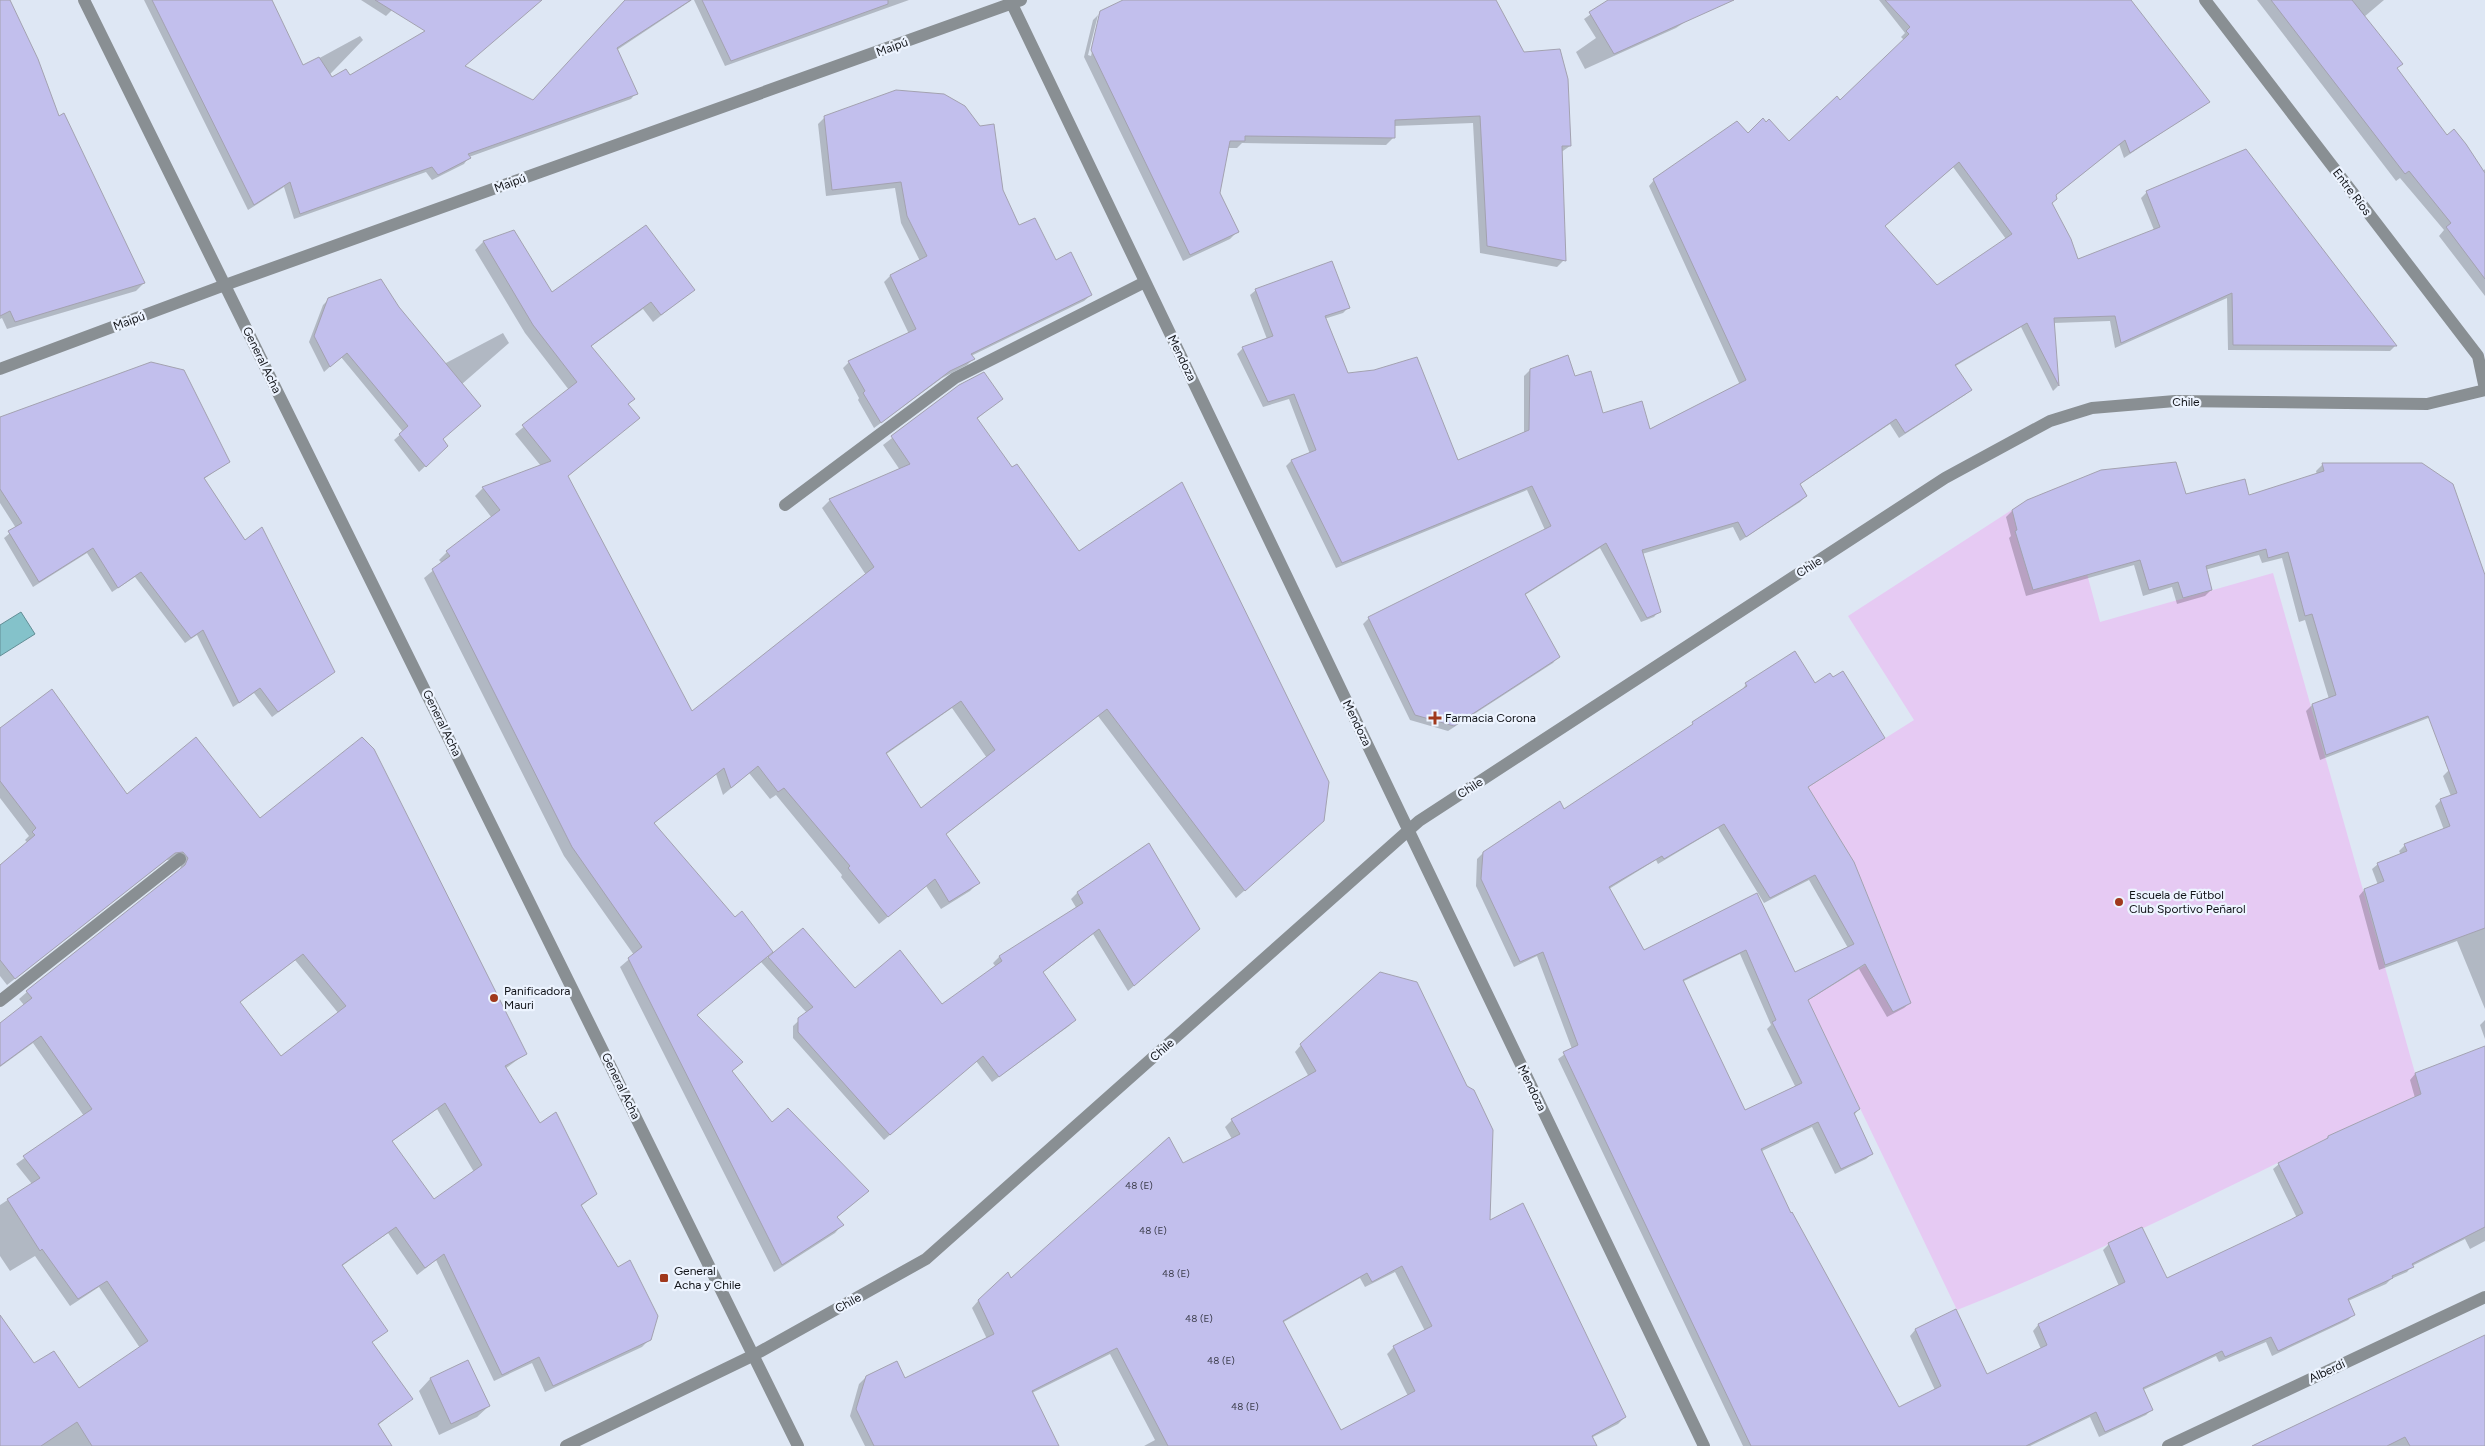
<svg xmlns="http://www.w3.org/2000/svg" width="2485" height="1446" viewBox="0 0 2485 1446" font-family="Figtree,sans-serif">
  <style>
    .green { fill: #e6caf3 }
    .water { fill: #84c2ca; stroke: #628e95 }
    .shadow { fill: #0003; fill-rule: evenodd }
    .building { fill: #c2bfed; stroke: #a3a2b0; fill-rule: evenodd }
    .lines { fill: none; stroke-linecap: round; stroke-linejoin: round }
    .street { stroke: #898f93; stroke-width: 12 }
    .poi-dot { fill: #a0381c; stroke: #edf4ff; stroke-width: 2 }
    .labels { text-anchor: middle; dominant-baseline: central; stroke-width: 4.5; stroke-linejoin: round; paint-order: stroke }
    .number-label { font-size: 10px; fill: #3d3e4d }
    .street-label { font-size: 12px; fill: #111318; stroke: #edf4ff }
    .poi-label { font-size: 12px; fill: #111318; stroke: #edf4ff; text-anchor: start }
  </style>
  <rect width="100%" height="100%" fill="#dee7f4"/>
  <path class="green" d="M 2063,485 L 2100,622 L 2273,573 L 2421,1094 L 2328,1136 L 2328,1138 C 2206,1198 2083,1260 1957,1310 L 1808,1000 L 1890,950 L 1854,862 L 1808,787 L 1914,720 L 1848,616 L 2027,500 Z"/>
  <path class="water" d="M 21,612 L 35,634 L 0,656 L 0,625 Z"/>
  <path class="shadow" d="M 144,0 L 270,0 L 303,67 L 360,36 L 363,40 L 309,96 L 340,129 L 488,0 L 541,0 L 464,66 L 533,101 L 626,0 L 692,0 L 617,50 L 636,93 L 631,99 L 469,157 L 464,164 L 432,180 L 426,172 L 294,219 L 284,187 L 248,210 Z
    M 361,0 L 402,0 L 386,16 Z
    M 694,0 L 909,0 L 725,66 Z
    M 1127,0 L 1494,0 L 1570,146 L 1560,153 L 1564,260 L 1557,267 L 1480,253 L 1473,123 L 1394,126 L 1393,138 L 1386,145 L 1242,143 L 1237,148 L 1228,148 L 1219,193 L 1237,232 L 1230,239 L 1183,261 L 1084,57 L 1093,20 L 1098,15 L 1088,55 L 1091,56 L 1101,15 L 1098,15 Z
    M 1611,0 L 1718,0 L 1676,28 L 1585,69 L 1576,52 L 1596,38 L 1584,19 Z
    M 1879,0 L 2129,0 L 2208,102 L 2124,158 L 2119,144 L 2055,196 L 2051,204 L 2077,261 L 2154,230 L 2141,198 L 2147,192 L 2245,150 L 2395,346 L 2390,351 L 2228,350 L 2227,298 L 2115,348 L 2110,321 L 2054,323 L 2058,386 L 2053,391 L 2021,327 L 1954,367 L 1970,390 L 1965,395 L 1899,438 L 1890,424 L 1799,485 L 1806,496 L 1800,502 L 1740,541 L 1733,527 L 1642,554 L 1659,611 L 1654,617 L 1641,622 L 1600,548 L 1525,595 L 1558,657 L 1553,663 L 1448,731 L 1410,720 L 1363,624 L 1369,618 L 1545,530 L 1527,490 L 1336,568 L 1286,466 L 1291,461 L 1310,454 L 1289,399 L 1263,407 L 1237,354 L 1243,348 L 1267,339 L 1250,295 L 1256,290 L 1348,308 L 1343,313 L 1324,319 L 1347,374 L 1457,461 L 1524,434 L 1524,376 L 1530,370 L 1574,377 L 1602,414 L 1650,431 L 1740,385 L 1649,186 L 1654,180 L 1748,135 L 1789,143 L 1840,102 L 1905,41 L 1901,37 L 1905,33 ZM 1953,167 L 2006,239 L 1936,287 L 1884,227 Z
    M 2257,0 L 2384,0 L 2364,17 L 2396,69 L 2446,136 L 2482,172 L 2485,169 L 2485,296 L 2439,236 L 2444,230 L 2400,178 L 2396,181 Z
    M 0,5 L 144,283 L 136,291 L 7,329 L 2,318 L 0,319 Z
    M 825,117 L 1001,191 L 1019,227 L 1091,295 L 1084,301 L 971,356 L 973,359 L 967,365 L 942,378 L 874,428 L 858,400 L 859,398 L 843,368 L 849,362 L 909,334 L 884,282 L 890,276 L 920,261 L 901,223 L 895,188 L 826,196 L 818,124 Z
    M 514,232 L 552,294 L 693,290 L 653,322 L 643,309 L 590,347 L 633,399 L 627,406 L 638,418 L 567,477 L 692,713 L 866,575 L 822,508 L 830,500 L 900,470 L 883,445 L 960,386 L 1001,398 L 977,419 L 1011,469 L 1079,553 L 1315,829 L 1236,898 L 1098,716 L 945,835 L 978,883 L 970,891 L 941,909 L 926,886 L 879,924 L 841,877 L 842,875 L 776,795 L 770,799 L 749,773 L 723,795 L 716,774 L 653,824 L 768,958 L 802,930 L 855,990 L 941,1006 L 996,967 L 993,963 L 999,957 L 1077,909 L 1071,899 L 1077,893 L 1148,844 L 1192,935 L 1128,991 L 1093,934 L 1042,973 L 1074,1020 L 1069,1026 L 992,1082 L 976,1061 L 884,1140 L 793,1038 L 793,1026 L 807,1013 L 761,962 L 696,1015 L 730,1072 L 772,1124 L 859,1199 L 836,1218 L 842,1225 L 835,1233 L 774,1272 L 620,967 L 634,955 L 564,856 L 424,578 L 442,563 L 439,560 L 447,552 L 492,518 L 475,496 L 483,488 L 541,466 L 515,434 L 569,390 L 525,333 L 475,250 L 483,242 ZM 952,708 L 987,758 L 921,810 L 885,755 Z
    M 329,299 L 398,308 L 444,364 L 503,333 L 509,343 L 462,384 L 442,440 L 447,446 L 419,472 L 394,440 L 403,432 L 341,357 L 324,372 L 309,342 L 323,305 Z
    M 0,418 L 228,462 L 204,479 L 333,672 L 272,717 L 254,693 L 233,707 L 197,635 L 185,643 L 135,577 L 112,592 L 87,553 L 33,587 L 4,538 L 16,528 L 0,503 Z
    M 2422,464 L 2485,578 L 2485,696 L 2320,760 L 2306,711 L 2312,705 L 2329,699 L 2305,620 L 2299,622 L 2282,558 L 2262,563 L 2259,555 L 2205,570 L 2211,590 L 2205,596 L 2177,604 L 2172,587 L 2143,596 L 2134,565 L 2026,596 L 2009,538 L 2011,536 L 2006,517 L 2012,511 L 2185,496 L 2249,496 L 2317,475 L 2316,471 L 2322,465 Z
    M 1794,652 L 1815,685 L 1884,738 L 1807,788 L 1910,1003 L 1904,1008 L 1887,1017 L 1859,969 L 1807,1001 L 1859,1109 L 1854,1115 L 1872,1154 L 1866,1159 L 1835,1174 L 1812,1127 L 1760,1152 L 1790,1214 L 1898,1409 L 1935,1390 L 1910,1336 L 1915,1330 L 1956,1311 L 1987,1375 L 2041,1349 L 2033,1331 L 2038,1325 L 2119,1286 L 2103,1250 L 2109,1244 L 2141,1229 L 2166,1280 L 2297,1218 L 2273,1169 L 2279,1164 L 2322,1143 L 2328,1137 L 2415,1098 L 2410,1080 L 2415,1074 L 2485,1048 L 2485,1241 L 2470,1249 L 2465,1239 L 2412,1266 L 2407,1272 L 2391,1279 L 2386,1284 L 2348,1301 L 2354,1314 L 2348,1320 L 2272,1356 L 2266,1342 L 2219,1362 L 2216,1356 L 2143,1390 L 2152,1409 L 2146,1415 L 2099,1437 L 2090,1417 L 2030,1446 L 1743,1446 L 1558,1059 L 1572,1049 L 1537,956 L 1514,967 L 1476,886 L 1477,859 L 1483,853 L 1564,811 L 1741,692 L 1746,684 ZM 1718,828 L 1764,903 L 1809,880 L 1848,948 L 1794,974 L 1756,895 L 1644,952 L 1609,889 L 1656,860 L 1658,864 ZM 1740,954 L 1771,1025 L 1767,1029 L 1796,1088 L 1744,1112 L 1682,982 Z
    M 0,730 L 127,796 L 260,820 L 525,1054 L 505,1069 L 540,1124 L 596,1194 L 580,1207 L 650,1339 L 642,1347 L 545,1392 L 532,1363 L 494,1381 L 436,1260 L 417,1275 L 388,1233 L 342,1266 L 386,1331 L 371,1343 L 411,1399 L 377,1426 L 391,1446 L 0,1446 L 0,1328 L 33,1365 L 78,1389 L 140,1348 L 99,1287 L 70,1306 L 35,1256 L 10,1271 L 0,1256 L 0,1205 L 32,1184 L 16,1164 L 84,1116 L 33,1043 L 0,1067 L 0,1024 L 24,1005 L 19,999 L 27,992 L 179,872 L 181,866 L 176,859 L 166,860 L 7,985 L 0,976 L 0,866 L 28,843 L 25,840 L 29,836 L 0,798 ZM 295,960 L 339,1014 L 281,1057 L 239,1003 ZM 437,1109 L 474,1172 L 434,1201 L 391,1142 Z
    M 2485,757 L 2485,1009 L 2457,941 L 2379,970 L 2359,896 L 2364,890 L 2378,885 L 2372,869 L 2378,864 L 2401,855 L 2399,851 L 2405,845 L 2444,830 L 2435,806 L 2441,800 L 2451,796 L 2443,776 L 2449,770 Z
    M 2485,1020 L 2485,1039 L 2480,1025 Z
    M 1301,1045 L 1488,1222 L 1625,1417 L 1618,1424 L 1591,1438 L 1595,1446 L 1144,1446 L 1155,1440 L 1110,1354 L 1032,1393 L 1048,1446 L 865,1446 L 850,1416 L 859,1384 L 866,1377 L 905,1380 L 987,1339 L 972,1308 L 978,1301 L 1182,1165 L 1232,1139 L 1225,1127 L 1232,1120 L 1309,1077 L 1295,1052 ZM 1395,1272 L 1425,1331 L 1394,1347 L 1387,1354 L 1408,1396 L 1340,1432 L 1282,1323 L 1360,1278 L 1365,1287 Z
    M 2485,1336 L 2485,1446 L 2252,1446 Z
    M 468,1362 L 489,1406 L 477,1417 L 439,1435 L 419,1391 L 430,1379 Z"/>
  <path class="building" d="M 0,0 L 10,0 L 38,59 L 59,116 L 64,113 L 145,283 L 15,322 L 10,311 L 0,316 Z
    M 152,0 L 272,0 L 303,65 L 319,57 L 332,77 L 346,69 L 350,75 L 425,31 L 375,0 L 542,0 L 465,66 L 533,100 L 625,0 L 691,0 L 617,48 L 638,94 L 468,154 L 471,158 L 438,175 L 432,167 L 300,214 L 290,182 L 254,205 Z
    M 702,0 L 888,0 L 888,4 L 731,61 Z
    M 1123,0 L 1496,0 L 1524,52 L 1560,49 L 1568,79 L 1571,146 L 1562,146 L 1566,261 L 1487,246 L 1480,116 L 1395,120 L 1395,138 L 1245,136 L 1245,141 L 1230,141 L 1220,193 L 1239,232 L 1190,255 L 1091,50 L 1100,11 Z
    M 1608,0 L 1734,0 L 1614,54 L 1589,12 Z
    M 1885,0 L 2131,0 L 2210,102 L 2130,153 L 2125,140 L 2056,195 L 2057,199 L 2052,203 L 2071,239 L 2078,259 L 2160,227 L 2146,191 L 2246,149 L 2397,346 L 2233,345 L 2232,293 L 2121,343 L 2115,316 L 2054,318 L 2059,386 L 2027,323 L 1955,365 L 1972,390 L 1905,433 L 1896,419 L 1800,484 L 1807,496 L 1746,537 L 1738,522 L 1642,550 L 1661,612 L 1647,618 L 1606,543 L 1525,594 L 1560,657 L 1454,726 L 1415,715 L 1368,617 L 1551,526 L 1532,486 L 1342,563 L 1291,460 L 1316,450 L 1294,394 L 1268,402 L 1242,347 L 1273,336 L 1255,289 L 1332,261 L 1350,308 L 1325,316 L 1348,373 L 1374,370 L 1417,357 L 1458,460 L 1529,430 L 1530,369 L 1568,355 L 1575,376 L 1591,371 L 1603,413 L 1642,401 L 1650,429 L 1746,380 L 1653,179 L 1737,121 L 1748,133 L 1763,118 L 1766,122 L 1769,119 L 1789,141 L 1837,96 L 1840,100 L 1909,34 L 1906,31 L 1910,27 ZM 1959,162 L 2012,234 L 1937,285 L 1885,226 Z
    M 2271,0 L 2352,0 L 2403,64 L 2397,68 L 2447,135 L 2454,129 L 2466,144 L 2485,173 L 2485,279 L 2446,227 L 2451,223 L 2409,171 L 2405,174 Z
    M 896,90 L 944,94 L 965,106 L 980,126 L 994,124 L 1003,190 L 1019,225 L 1035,218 L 1056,260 L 1071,252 L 1092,295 L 971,354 L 975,359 L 950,371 L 881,423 L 863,393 L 865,391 L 848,361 L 916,329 L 890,275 L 927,256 L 907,216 L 901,182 L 832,190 L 824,116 Z
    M 646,225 L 695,290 L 661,315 L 651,302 L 591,346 L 635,399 L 628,404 L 640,418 L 568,476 L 692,711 L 874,567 L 829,499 L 910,464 L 891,436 L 959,385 L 984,372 L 1003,399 L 977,418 L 1012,467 L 1017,464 L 1079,551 L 1182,482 L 1329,782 L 1324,821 L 1245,891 L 1107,709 L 946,834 L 980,883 L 949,902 L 935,879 L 888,917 L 848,868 L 850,866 L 784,788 L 778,792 L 758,766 L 731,788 L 724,768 L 654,823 L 735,917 L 742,911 L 773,952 L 697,1015 L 743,1062 L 732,1071 L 772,1122 L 788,1108 L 869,1191 L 837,1217 L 844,1225 L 782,1265 L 628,958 L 642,947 L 572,847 L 432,569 L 450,556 L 446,551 L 500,510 L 482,487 L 551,461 L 522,425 L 577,382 L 533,325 L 483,241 L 514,230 L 552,292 ZM 961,701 L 995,750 L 921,808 L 886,753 Z
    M 381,279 L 399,307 L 481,406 L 443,439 L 448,446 L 426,467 L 399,434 L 408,426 L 347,353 L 330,367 L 314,336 L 328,298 Z
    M 151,362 L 184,370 L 230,462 L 204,478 L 245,540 L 262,527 L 335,672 L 278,712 L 260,688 L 239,703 L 203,630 L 191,638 L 141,572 L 118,588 L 93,548 L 39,582 L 8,531 L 22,523 L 0,489 L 0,417 Z
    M 2176,462 L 2186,494 L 2245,479 L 2249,495 L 2324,471 L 2322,463 L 2422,463 L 2453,484 L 2485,575 L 2485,928 L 2385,965 L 2364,889 L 2384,881 L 2377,863 L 2407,851 L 2404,844 L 2450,826 L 2440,799 L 2457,793 L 2428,716 L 2326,755 L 2312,704 L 2336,695 L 2312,614 L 2305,616 L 2288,552 L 2268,558 L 2266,549 L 2206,566 L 2212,590 L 2183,598 L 2178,582 L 2149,590 L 2140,560 L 2033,590 L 2015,531 L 2017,530 L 2012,510 L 2027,500 L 2101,470 Z
    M 1795,651 L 1815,683 L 1830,673 L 1833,677 L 1843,671 L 1885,738 L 1808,787 L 1854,862 L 1911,1003 L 1893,1012 L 1865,964 L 1808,1000 L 1860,1109 L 1854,1113 L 1873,1154 L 1841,1169 L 1818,1122 L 1761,1149 L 1791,1213 L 1792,1212 L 1899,1407 L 1941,1386 L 1915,1329 L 1956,1309 L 1987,1374 L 2047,1345 L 2038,1324 L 2125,1282 L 2108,1243 L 2142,1227 L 2167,1278 L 2290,1220 L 2303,1213 L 2278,1163 L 2328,1138 L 2328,1136 L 2421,1094 L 2415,1073 L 2485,1046 L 2485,1227 L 2412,1264 L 2414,1267 L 2392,1276 L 2393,1278 L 2348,1299 L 2355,1315 L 2278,1351 L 2271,1337 L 2225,1357 L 2222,1351 L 2143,1388 L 2153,1410 L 2105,1432 L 2096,1412 L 2026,1446 L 1751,1446 L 1563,1052 L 1578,1045 L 1543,952 L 1520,962 L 1481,879 L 1483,852 L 1560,801 L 1564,809 L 1693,724 L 1692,722 L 1747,686 L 1745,683 ZM 1724,824 L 1770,898 L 1815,875 L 1854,944 L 1795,972 L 1757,893 L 1644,950 L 1609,887 L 1662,856 L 1664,859 ZM 1746,950 L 1776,1020 L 1772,1022 L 1802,1083 L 1745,1110 L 1683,980 Z
    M 52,689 L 127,794 L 196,737 L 260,818 L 362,737 L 374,749 L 527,1054 L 505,1066 L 540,1123 L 556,1112 L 597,1194 L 581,1205 L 618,1267 L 630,1260 L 658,1316 L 651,1340 L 553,1386 L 539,1357 L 502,1375 L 444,1254 L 425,1268 L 396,1227 L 342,1265 L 388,1331 L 372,1342 L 413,1399 L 378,1424 L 392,1446 L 92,1446 L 77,1422 L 41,1446 L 0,1446 L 0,1315 L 34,1363 L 54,1351 L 79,1388 L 148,1341 L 107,1281 L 78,1299 L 42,1249 L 40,1251 L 7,1199 L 40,1178 L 23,1156 L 92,1109 L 41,1036 L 0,1066 L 0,1023 L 32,998 L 26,991 L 185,865 L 188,858 L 183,852 L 175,853 L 15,979 L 0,960 L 0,865 L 35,835 L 32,832 L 36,828 L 0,781 L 0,728 ZM 303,954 L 346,1006 L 281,1056 L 240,1002 ZM 445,1103 L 482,1165 L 434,1199 L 392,1141 Z
    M 1149,843 L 1200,929 L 1134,986 L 1099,929 L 1043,972 L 1076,1020 L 999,1077 L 983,1056 L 890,1135 L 798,1032 L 798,1018 L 813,1007 L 768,957 L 803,928 L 855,988 L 900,950 L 942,1004 L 1002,961 L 999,956 L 1083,903 L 1077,892 Z
    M 1380,972 L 1417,982 L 1467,1086 L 1474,1090 L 1493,1130 L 1490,1220 L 1523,1203 L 1626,1417 L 1592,1436 L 1597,1446 L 1168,1446 L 1117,1348 L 1032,1391 L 1059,1446 L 874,1446 L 856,1409 L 866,1376 L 897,1361 L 905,1378 L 994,1334 L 978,1300 L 1008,1272 L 1011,1278 L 1169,1137 L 1183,1163 L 1240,1134 L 1231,1119 L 1316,1071 L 1300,1044 ZM 1402,1266 L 1432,1326 L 1393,1346 L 1415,1391 L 1341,1430 L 1283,1321 L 1367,1273 L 1372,1282 Z
    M 2485,1335 L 2485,1446 L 2410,1446 L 2405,1437 L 2387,1446 L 2252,1446 Z
    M 468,1360 L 490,1406 L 451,1424 L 430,1378 Z"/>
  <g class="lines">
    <path class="street" d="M 84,0 L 798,1446
      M 1010,0 L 1704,1446
      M 2205,0 L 2478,356 L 2485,389
      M 0,369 L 225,285 L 1021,0
      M 785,505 L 955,378 L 1145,282
      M 0,1001 L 180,859
      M 566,1446 L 754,1355 L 926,1259 L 1419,821 L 1945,478 L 2050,421 L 2092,408 L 2175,401 L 2427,404 L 2485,390
      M 2168,1446 L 2485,1297"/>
  </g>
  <g class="poi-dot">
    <path d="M1432.5 710.5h5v5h5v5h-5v5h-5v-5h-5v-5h5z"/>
    <circle cx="2119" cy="902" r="5"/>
    <circle cx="494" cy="998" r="5"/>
    <rect x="659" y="1273" width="10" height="10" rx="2.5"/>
  </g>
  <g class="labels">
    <g class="number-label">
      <text x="1139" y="1185">48 (E)</text>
      <text x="1153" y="1230">48 (E)</text>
      <text x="1176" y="1273">48 (E)</text>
      <text x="1199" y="1318">48 (E)</text>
      <text x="1221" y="1360">48 (E)</text>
      <text x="1245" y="1406">48 (E)</text>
    </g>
    <g class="street-label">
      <text transform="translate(892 47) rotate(-20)">Maipú</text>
      <text transform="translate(510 183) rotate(-20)">Maipú</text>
      <text transform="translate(2352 192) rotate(53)">Entre Ríos</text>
      <text transform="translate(129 321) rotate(-20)">Maipú</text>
      <text transform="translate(1182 358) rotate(64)">Mendoza</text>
      <text transform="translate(262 360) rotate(64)">General Acha</text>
      <text x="2186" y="402">Chile</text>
      <text transform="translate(1809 567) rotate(-33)">Chile</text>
      <text transform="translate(442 723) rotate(64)">General Acha</text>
      <text transform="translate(1357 723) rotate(64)">Mendoza</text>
      <text transform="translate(1470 788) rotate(-33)">Chile</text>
      <text transform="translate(1162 1050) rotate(-42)">Chile</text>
      <text transform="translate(621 1086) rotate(64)">General Acha</text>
      <text transform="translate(1532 1088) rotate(64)">Mendoza</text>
      <text transform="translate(848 1303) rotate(-29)">Chile</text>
      <text transform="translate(2327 1371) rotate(-25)">Alberdi</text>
    </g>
    <g class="poi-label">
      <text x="1445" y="718">Farmacia Corona</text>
      <text x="2129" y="895">Escuela de Fútbol<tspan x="2129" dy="14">Club Sportivo Peñarol</tspan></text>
      <text x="504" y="991">Panificadora<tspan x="504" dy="14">Mauri</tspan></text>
      <text x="674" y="1271">General<tspan x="674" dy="14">Acha y Chile</tspan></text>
    </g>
  </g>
</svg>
